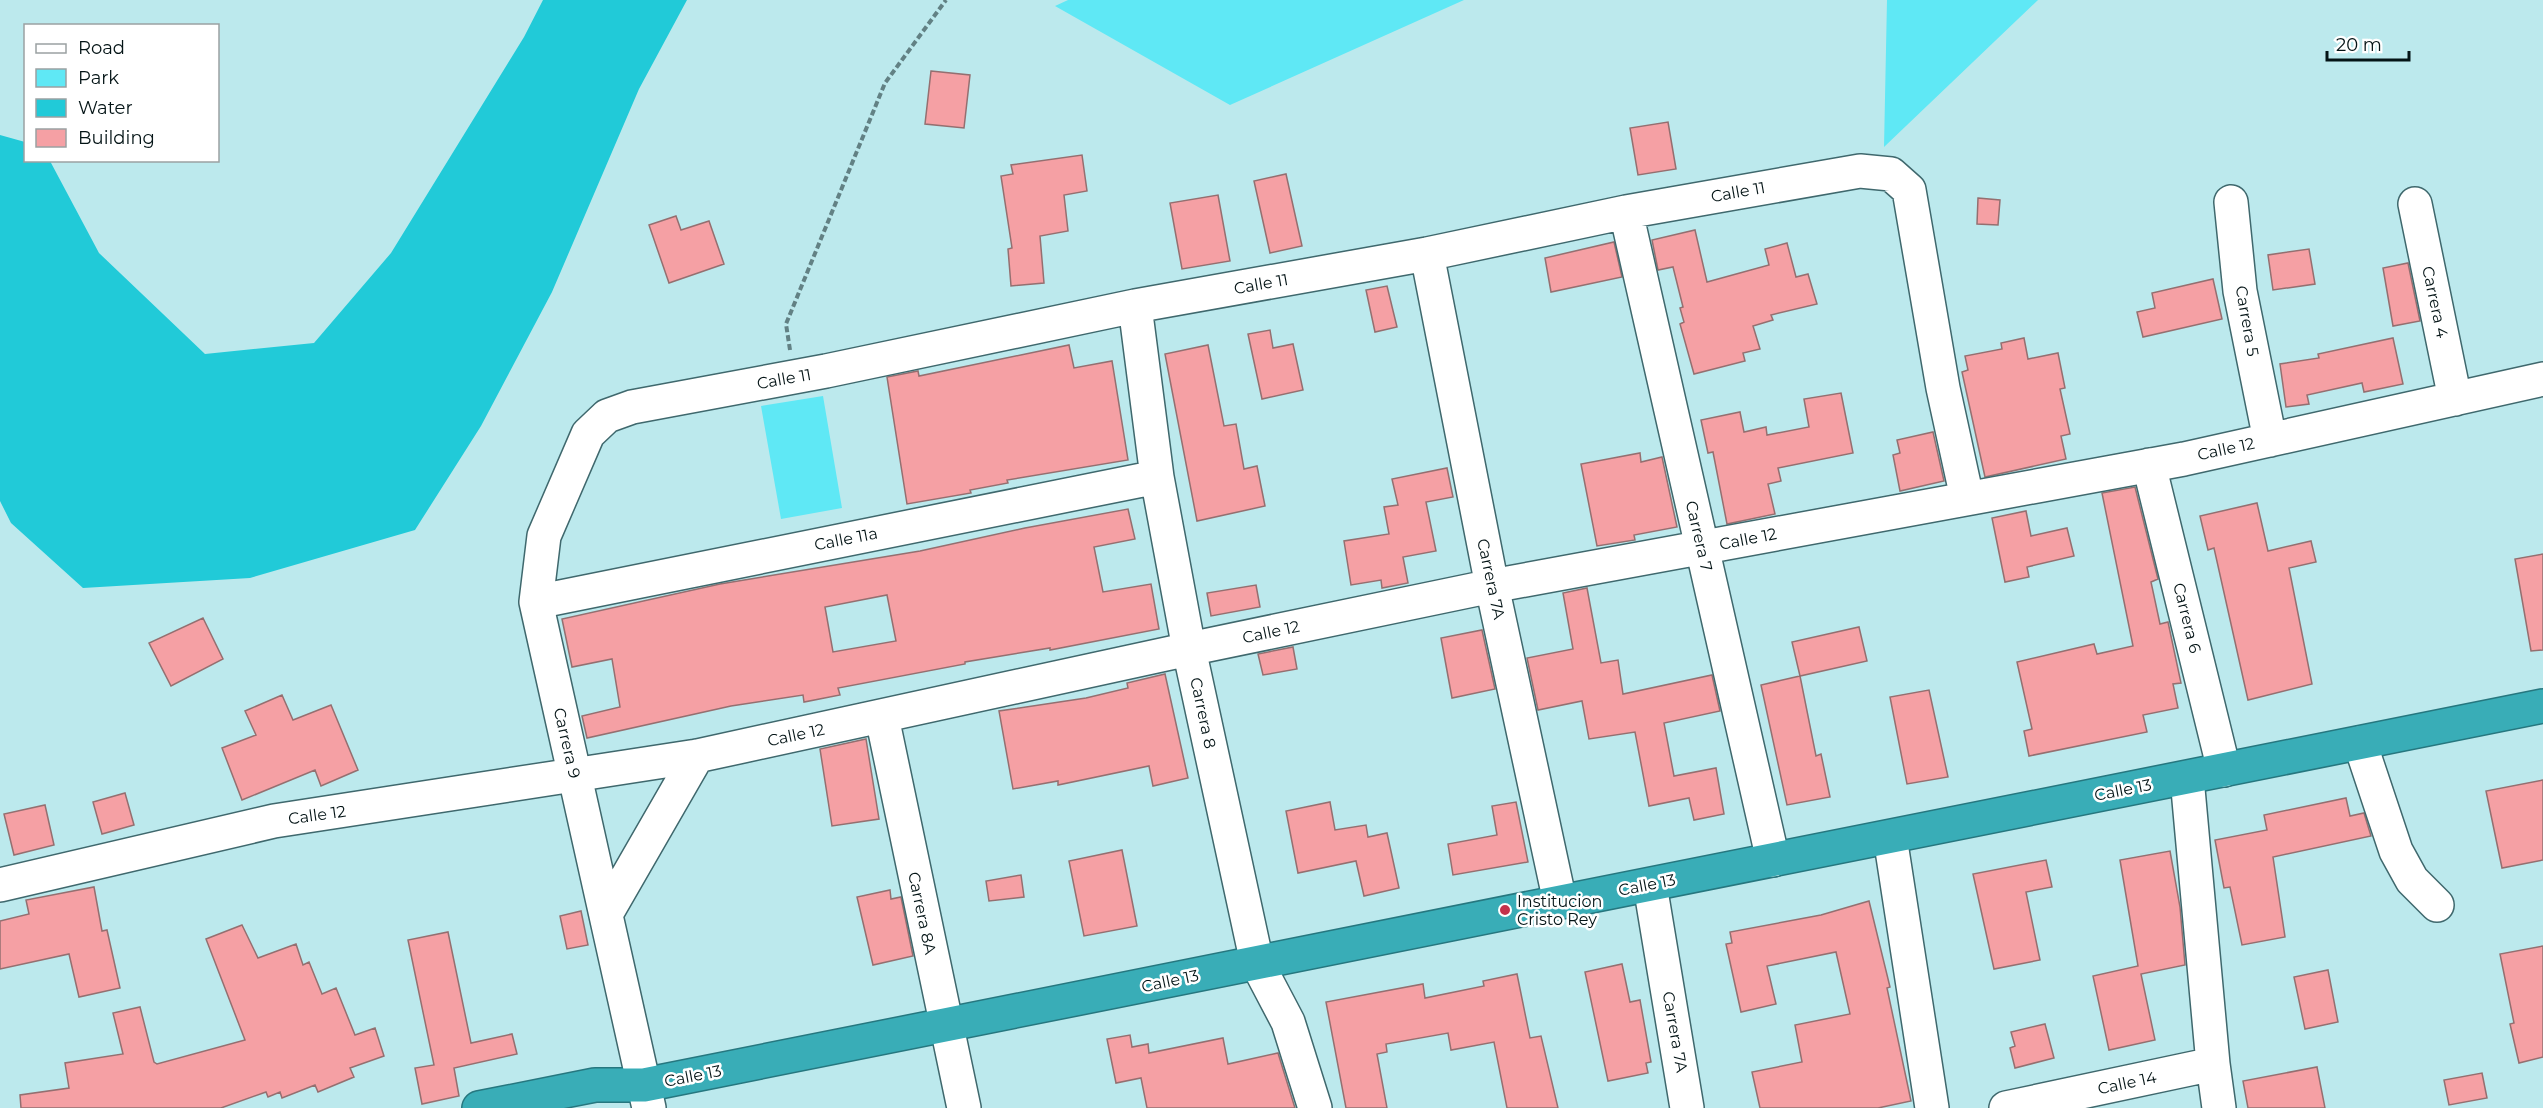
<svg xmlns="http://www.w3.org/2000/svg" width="2543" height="1108" viewBox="0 0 2543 1108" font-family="Montserrat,sans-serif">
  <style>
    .green { fill: #5fe8f5 }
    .water { fill: #21cad8 }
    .building { fill: #f5a0a4; stroke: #946f70; stroke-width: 1.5; fill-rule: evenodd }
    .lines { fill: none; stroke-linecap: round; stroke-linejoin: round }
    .minor-casing { stroke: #3f686d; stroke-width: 36 }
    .highway-casing { stroke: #26777f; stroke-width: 36 }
    .path { stroke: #628184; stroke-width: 4; stroke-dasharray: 6 3; stroke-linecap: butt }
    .minor { stroke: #fff; stroke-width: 33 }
    .highway { stroke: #39adb7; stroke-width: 33 }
    .poi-dot { fill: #c3324b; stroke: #fff; stroke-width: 2 }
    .labels { text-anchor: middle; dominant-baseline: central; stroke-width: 5; stroke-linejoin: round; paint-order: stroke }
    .street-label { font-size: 16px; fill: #041416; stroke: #fff }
    .poi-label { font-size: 16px; fill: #041416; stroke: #fff; text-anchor: start }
  </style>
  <rect width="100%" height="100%" fill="#bce9ed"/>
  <path class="green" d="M 1068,0 L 1464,0 L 1230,105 L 1055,6 Z
    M 1887,0 L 2038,0 L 1884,147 Z
    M 823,396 L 842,508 L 781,519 L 761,406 Z"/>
  <path class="water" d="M 543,0 L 687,0 L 639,89 L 552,292 L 481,426 L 415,530 L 250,578 L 83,588 L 11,523 L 0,501 L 0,135 L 25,142 L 26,160 L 50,161 L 99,253 L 205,354 L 314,343 L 391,253 L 524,37 Z"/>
  <path class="building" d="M 931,71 L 970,75 L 964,128 L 925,124 Z
    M 1668,122 L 1676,169 L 1638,175 L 1630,128 Z
    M 1082,155 L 1087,191 L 1064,195 L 1068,231 L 1040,236 L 1044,283 L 1011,286 L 1008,249 L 1012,248 L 1001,176 L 1013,174 L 1011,165 Z
    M 1286,174 L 1302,246 L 1270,253 L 1254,181 Z
    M 1218,195 L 1230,261 L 1182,269 L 1170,203 Z
    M 1978,198 L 2000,200 L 1998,225 L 1977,224 Z
    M 676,216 L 681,230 L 709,221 L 724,264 L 669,283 L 649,225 Z
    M 1695,230 L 1707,282 L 1769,265 L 1765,249 L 1787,243 L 1796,277 L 1808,274 L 1817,304 L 1771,315 L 1773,320 L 1753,326 L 1760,349 L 1743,353 L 1745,361 L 1694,374 L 1680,324 L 1684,322 L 1680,308 L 1683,307 L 1673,267 L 1658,270 L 1652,240 Z
    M 1614,242 L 1622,277 L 1551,292 L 1545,258 Z
    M 2309,249 L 2315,284 L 2273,290 L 2268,255 Z
    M 2408,263 L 2420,321 L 2393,326 L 2383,268 Z
    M 2213,279 L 2222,319 L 2143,337 L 2137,312 L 2155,308 L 2152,293 Z
    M 1387,286 L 1397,327 L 1375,332 L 1366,290 Z
    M 1270,330 L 1273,348 L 1293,344 L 1303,390 L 1262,399 L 1248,334 Z
    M 2024,338 L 2028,359 L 2058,353 L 2065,388 L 2060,389 L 2070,434 L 2061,436 L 2066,459 L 1985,477 L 1962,372 L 1968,370 L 1965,356 L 2002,349 L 2001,343 Z
    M 2393,338 L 2403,384 L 2364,392 L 2362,383 L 2307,395 L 2309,404 L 2286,407 L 2280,364 L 2319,358 L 2318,354 Z
    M 1069,345 L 1074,368 L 1112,361 L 1128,460 L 1007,480 L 1008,483 L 970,490 L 971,493 L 907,504 L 887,377 L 918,371 L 919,376 Z
    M 1208,345 L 1224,426 L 1236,424 L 1244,469 L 1257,466 L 1265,506 L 1197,521 L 1165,354 Z
    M 1841,393 L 1853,453 L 1778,468 L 1781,481 L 1768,484 L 1775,514 L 1727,524 L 1713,452 L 1708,453 L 1701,420 L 1740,412 L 1744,432 L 1766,427 L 1767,435 L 1809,427 L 1804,399 Z
    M 1933,432 L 1944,481 L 1900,491 L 1893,455 L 1900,453 L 1897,440 Z
    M 1640,453 L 1641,462 L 1662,457 L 1677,527 L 1634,535 L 1635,540 L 1597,546 L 1581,464 Z
    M 1447,468 L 1453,497 L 1426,502 L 1436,551 L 1403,557 L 1408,583 L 1382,588 L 1381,580 L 1351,585 L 1344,541 L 1389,534 L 1384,507 L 1398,505 L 1392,479 Z
    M 2135,487 L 2158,579 L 2151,582 L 2160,624 L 2168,622 L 2181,683 L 2173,684 L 2178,708 L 2143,715 L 2147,732 L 2029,756 L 2024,731 L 2032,729 L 2017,662 L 2094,644 L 2097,654 L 2133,646 L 2102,493 Z
    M 2257,503 L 2268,551 L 2311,541 L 2316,562 L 2289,568 L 2312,684 L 2248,700 L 2214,548 L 2208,550 L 2200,516 Z
    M 1128,509 L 1135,539 L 1094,547 L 1103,592 L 1151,584 L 1159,629 L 1050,650 L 1050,648 L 965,662 L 965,664 L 838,688 L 840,695 L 804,702 L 803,695 L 731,706 L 587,738 L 582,716 L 620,707 L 612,659 L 572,667 L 562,619 L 720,584 L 920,551 L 1025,528 ZM 887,595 L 896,641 L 833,652 L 825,607 Z
    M 2026,511 L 2031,536 L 2067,528 L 2074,556 L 2027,567 L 2029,577 L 2005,582 L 1992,518 Z
    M 2543,554 L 2543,650 L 2531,651 L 2515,559 Z
    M 1256,585 L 1260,607 L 1211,616 L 1207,593 Z
    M 1587,588 L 1601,663 L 1618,660 L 1623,694 L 1712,675 L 1720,711 L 1664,723 L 1674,776 L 1716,768 L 1724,814 L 1694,820 L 1689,798 L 1649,806 L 1635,732 L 1589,739 L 1582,701 L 1538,710 L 1527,658 L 1573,649 L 1563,593 Z
    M 203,618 L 223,659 L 171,686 L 149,643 Z
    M 1859,627 L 1867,661 L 1800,676 L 1792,642 Z
    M 1482,630 L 1495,689 L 1452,698 L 1441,638 Z
    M 1293,647 L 1297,669 L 1263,675 L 1258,654 Z
    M 1165,674 L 1188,778 L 1153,786 L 1149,766 L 1058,785 L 1058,781 L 1013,789 L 999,711 L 1086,698 L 1128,688 L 1127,683 Z
    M 1800,676 L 1816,756 L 1821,754 L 1830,797 L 1787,805 L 1761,685 Z
    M 1929,690 L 1948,777 L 1907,784 L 1890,697 Z
    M 282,695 L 293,720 L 331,705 L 358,770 L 321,786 L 315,770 L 242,800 L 222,748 L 256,735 L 245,711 Z
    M 866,739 L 879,819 L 832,826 L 820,749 Z
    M 2543,780 L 2543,860 L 2502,868 L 2486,791 Z
    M 125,793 L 134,825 L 102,834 L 93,802 Z
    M 2346,798 L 2350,816 L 2364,813 L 2371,836 L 2273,857 L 2285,937 L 2242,945 L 2230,887 L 2224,888 L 2215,840 L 2267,830 L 2264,815 Z
    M 1330,802 L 1335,830 L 1366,825 L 1368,837 L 1387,833 L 1399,888 L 1364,896 L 1356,861 L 1298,873 L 1286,811 Z
    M 1516,802 L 1528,862 L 1453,875 L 1448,844 L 1497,835 L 1492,806 Z
    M 45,805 L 54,845 L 14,855 L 4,814 Z
    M 1122,850 L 1137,926 L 1084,936 L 1069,861 Z
    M 2170,851 L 2180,907 L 2185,965 L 2141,974 L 2155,1040 L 2109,1050 L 2093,976 L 2138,966 L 2120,860 Z
    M 2046,860 L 2052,887 L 2026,892 L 2040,960 L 1994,969 L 1973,874 Z
    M 1021,875 L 1024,897 L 989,901 L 986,881 Z
    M 94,887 L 102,931 L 107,930 L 120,988 L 79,997 L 69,954 L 0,969 L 0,921 L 29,914 L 26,900 Z
    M 890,890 L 891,899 L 901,897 L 913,956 L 873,965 L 857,897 Z
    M 1869,901 L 1890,987 L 1887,988 L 1911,1101 L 1878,1108 L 1760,1108 L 1752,1072 L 1802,1062 L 1795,1025 L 1850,1014 L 1836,952 L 1767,966 L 1776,1004 L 1741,1012 L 1726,944 L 1732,943 L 1730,932 L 1821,915 Z
    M 581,911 L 588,945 L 567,949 L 560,916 Z
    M 242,925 L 258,958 L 296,944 L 303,965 L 309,962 L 322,994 L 336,988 L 355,1035 L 375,1028 L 384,1056 L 350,1068 L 354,1077 L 318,1092 L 315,1085 L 282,1098 L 280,1092 L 268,1097 L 266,1092 L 221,1108 L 21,1108 L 20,1095 L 69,1088 L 65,1063 L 123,1054 L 113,1013 L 140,1007 L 154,1062 L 157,1064 L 245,1040 L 206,939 Z
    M 448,932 L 471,1043 L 512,1034 L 517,1054 L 454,1068 L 459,1096 L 422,1104 L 415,1068 L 434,1065 L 408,940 Z
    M 2543,946 L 2543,1057 L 2519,1063 L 2510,1024 L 2514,1023 L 2500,954 Z
    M 1622,964 L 1630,1002 L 1640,1000 L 1651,1062 L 1646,1063 L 1648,1073 L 1608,1081 L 1585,972 Z
    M 2328,970 L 2338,1022 L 2305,1029 L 2294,977 Z
    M 1517,974 L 1530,1038 L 1541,1036 L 1558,1108 L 1507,1108 L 1494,1042 L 1451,1050 L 1448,1033 L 1386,1044 L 1387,1052 L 1377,1054 L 1387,1108 L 1346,1108 L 1326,1002 L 1423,984 L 1425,998 L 1484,986 L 1483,981 Z
    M 2045,1024 L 2054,1058 L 2015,1068 L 2010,1048 L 2015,1046 L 2011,1032 Z
    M 1130,1035 L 1132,1047 L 1148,1044 L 1149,1053 L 1223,1038 L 1228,1064 L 1278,1053 L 1295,1108 L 1147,1108 L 1141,1078 L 1116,1083 L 1107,1039 Z
    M 2317,1067 L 2325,1108 L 2248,1108 L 2243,1081 Z
    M 2482,1073 L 2487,1098 L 2449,1105 L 2444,1080 Z"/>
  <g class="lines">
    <g class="minor-casing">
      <path id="minor" d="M 2231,202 L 2240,291 L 2270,440
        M 2415,204 L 2455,399
        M 1626,212 L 1773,860
        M 1427,254 L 1492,586 L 1560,902
        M 1135,306 L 1157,477 L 1189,649 L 1257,963 L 1288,1022 L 1315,1108
        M 2149,465 L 2224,770
        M 536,602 L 1157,477
        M 882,717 L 964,1108
        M 2360,743 L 2396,851 L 2412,880 L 2437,905
        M 2187,778 L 2213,1064 L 2219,1108
        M 1890,837 L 1932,1108
        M 0,885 L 274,821 L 697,756 L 1189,649 L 1492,586 L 2184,459 L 2543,379
        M 1650,885 L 1687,1108
        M 606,914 L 697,756
        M 649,1108 L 536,602 L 544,536 L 588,434 L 607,416 L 632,407 L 826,371 L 1135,306 L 1427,254 L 1626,212 L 1860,171 L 1891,174 L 1909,190 L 1943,388 L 1967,498
        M 2006,1108 L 2213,1064"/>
    </g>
    <g class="highway-casing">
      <path id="highway" d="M 479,1108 L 595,1085 L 644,1085 L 2543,706"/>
    </g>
    <path class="path" d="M 790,350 L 786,324 L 885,83 L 946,0"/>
    <use href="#minor" class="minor"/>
    <use href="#highway" class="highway"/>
  </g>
  <circle class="poi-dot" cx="1505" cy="910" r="6"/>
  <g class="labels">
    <g class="street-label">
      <text transform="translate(1738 192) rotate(-10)">Calle 11</text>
      <text transform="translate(1261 284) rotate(-10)">Calle 11</text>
      <text transform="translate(2435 302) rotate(78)">Carrera 4</text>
      <text transform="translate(2247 321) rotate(80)">Carrera 5</text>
      <text transform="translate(784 379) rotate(-10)">Calle 11</text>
      <text transform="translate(2226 449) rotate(-12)">Calle 12</text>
      <text transform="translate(1699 536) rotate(77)">Carrera 7</text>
      <text transform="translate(846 539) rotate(-11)">Calle 11a</text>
      <text transform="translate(1748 539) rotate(-11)">Calle 12</text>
      <text transform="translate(1491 579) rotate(78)">Carrera 7A</text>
      <text transform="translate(2187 618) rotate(76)">Carrera 6</text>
      <text transform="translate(1271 632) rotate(-12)">Calle 12</text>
      <text transform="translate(1203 713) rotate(78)">Carrera 8</text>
      <text transform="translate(796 735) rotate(-12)">Calle 12</text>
      <text transform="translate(567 743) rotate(77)">Carrera 9</text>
      <text transform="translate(2123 790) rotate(-11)">Calle 13</text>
      <text transform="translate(317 815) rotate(-8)">Calle 12</text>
      <text transform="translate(1647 885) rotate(-11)">Calle 13</text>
      <text transform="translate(922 913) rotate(78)">Carrera 8A</text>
      <text transform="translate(1170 981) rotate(-12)">Calle 13</text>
      <text transform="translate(1675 1032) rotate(80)">Carrera 7A</text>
      <text transform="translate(693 1076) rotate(-11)">Calle 13</text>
      <text transform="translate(2127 1083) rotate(-12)">Calle 14</text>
    </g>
    <g class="poi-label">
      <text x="1517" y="901">Institucion<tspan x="1517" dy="18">Cristo Rey</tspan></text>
    </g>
  </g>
  <rect x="24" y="24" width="195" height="138" fill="#ffffff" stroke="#9ba1a2" stroke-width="1.5"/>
  <rect x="36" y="44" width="30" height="9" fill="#ffffff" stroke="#9ba1a2" stroke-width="1.5"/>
  <text x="78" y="54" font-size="18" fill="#041416">Road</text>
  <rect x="36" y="69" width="30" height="18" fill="#5fe8f5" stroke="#9ba1a2" stroke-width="1.5"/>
  <text x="78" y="84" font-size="18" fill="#041416">Park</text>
  <rect x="36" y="99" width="30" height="18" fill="#21cad8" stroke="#9ba1a2" stroke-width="1.5"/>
  <text x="78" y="114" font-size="18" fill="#041416">Water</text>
  <rect x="36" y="129" width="30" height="18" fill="#f5a0a4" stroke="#9ba1a2" stroke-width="1.5"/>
  <text x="78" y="144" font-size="18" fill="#041416">Building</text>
  <path d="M2327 51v9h82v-9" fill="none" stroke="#041416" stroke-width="3"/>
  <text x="2336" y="51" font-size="18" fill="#041416" stroke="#ffffff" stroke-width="4.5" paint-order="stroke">20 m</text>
</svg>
